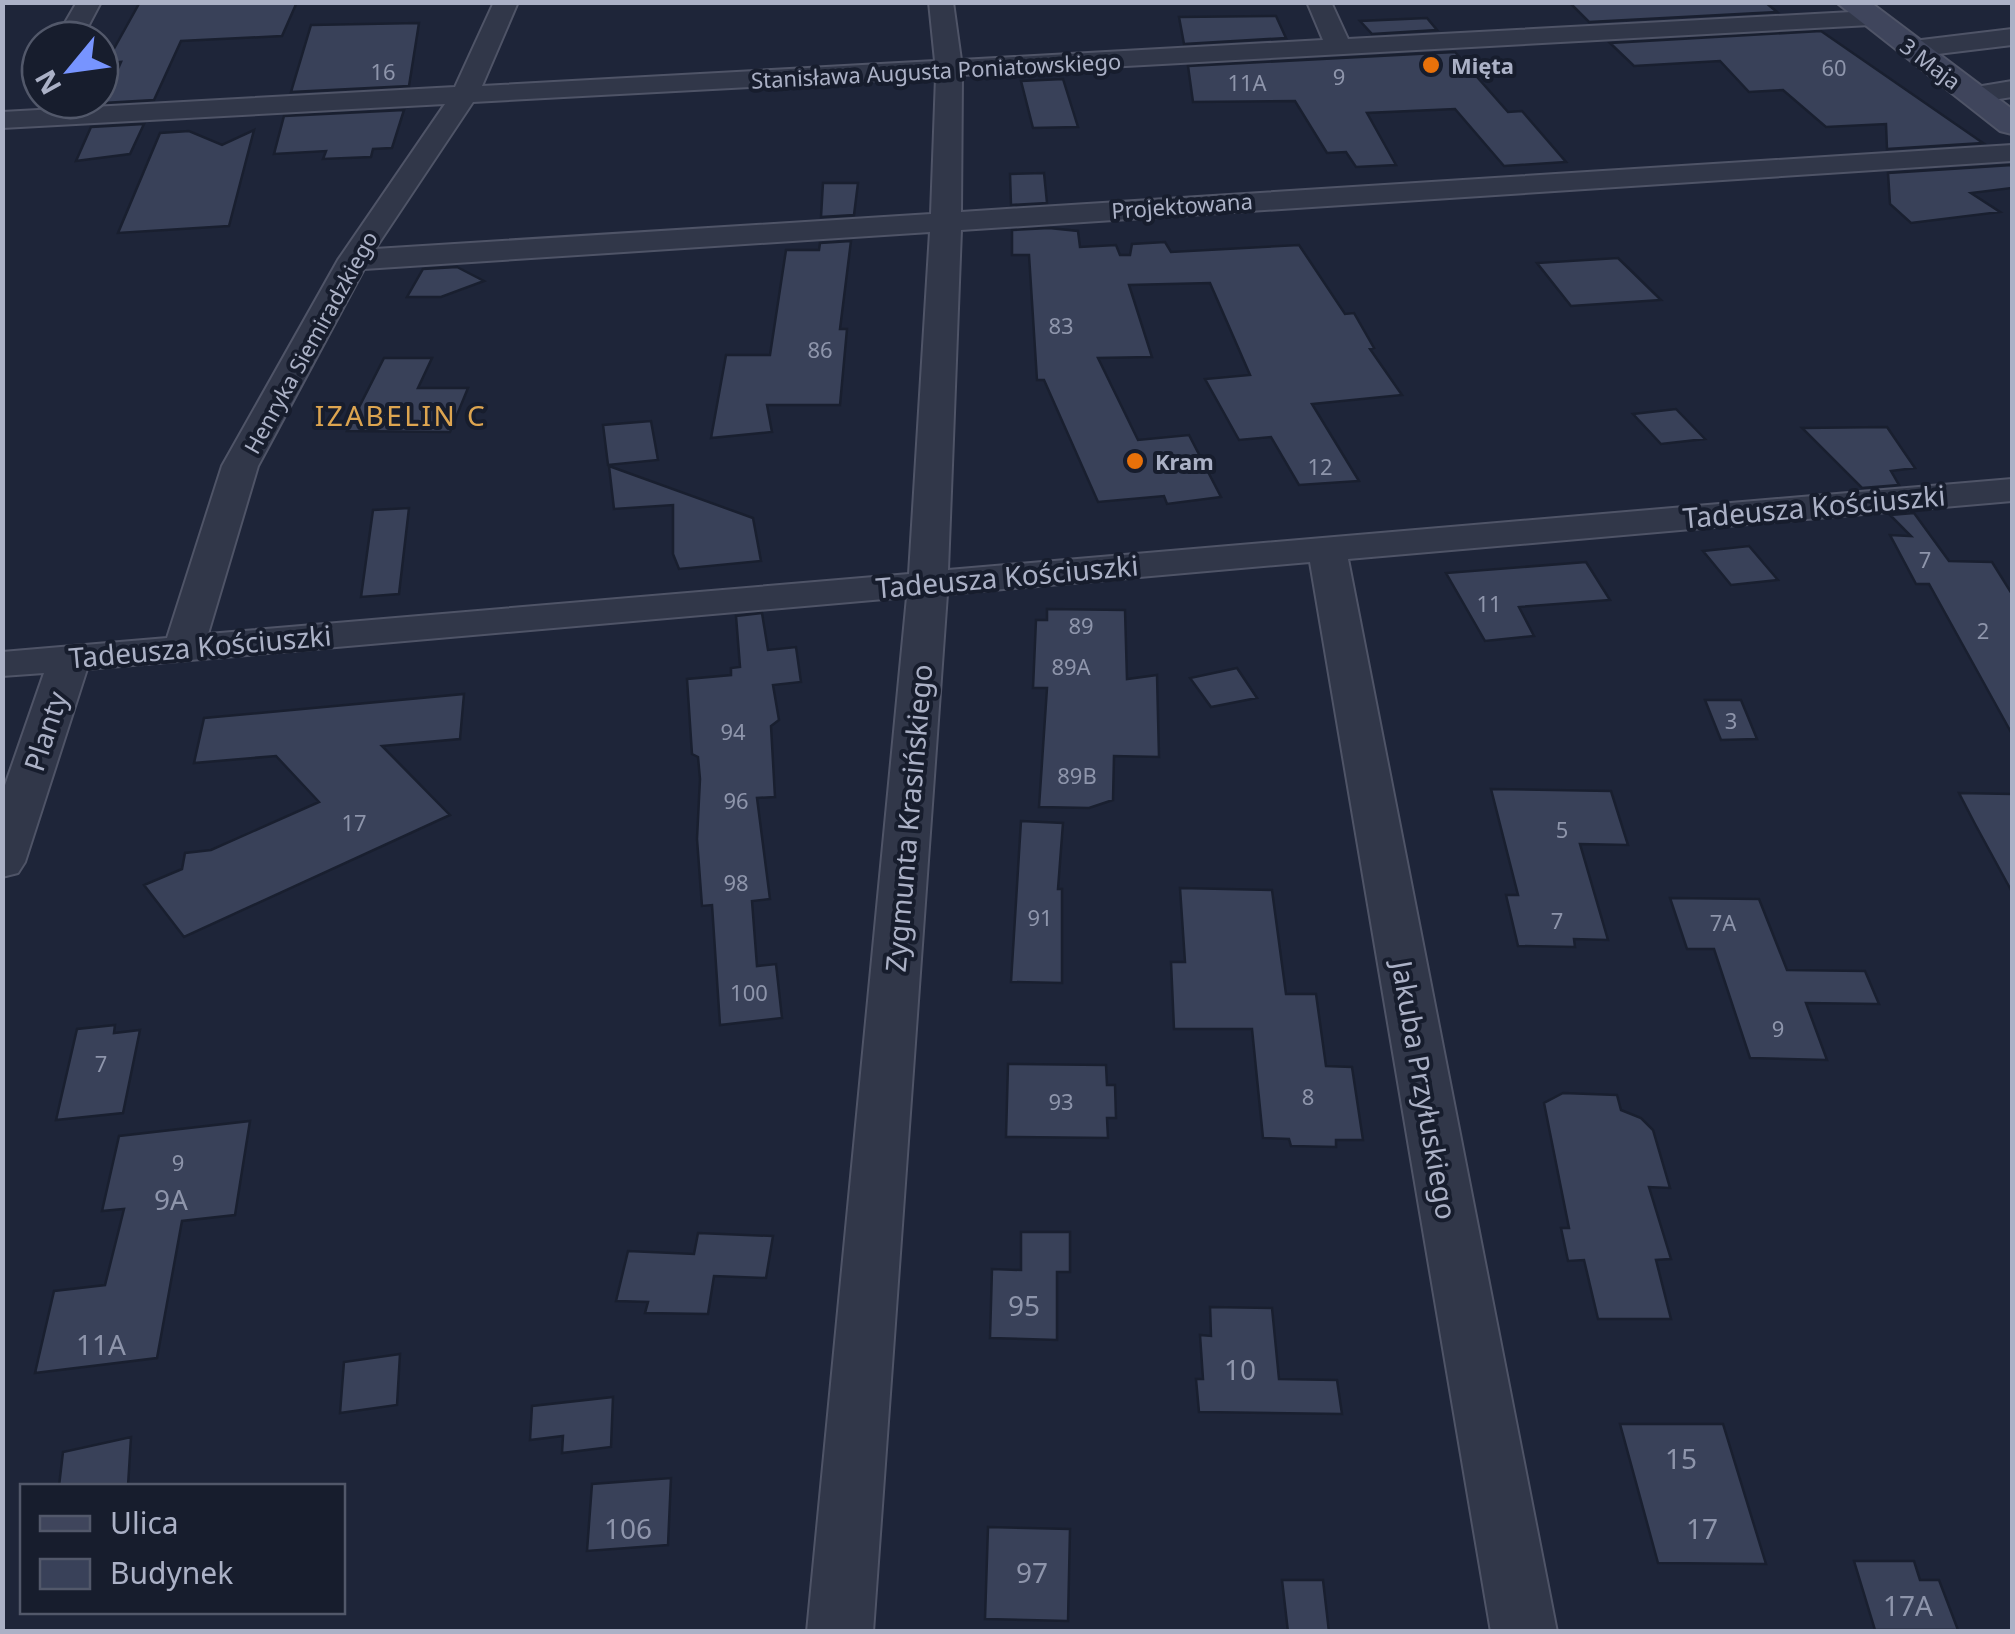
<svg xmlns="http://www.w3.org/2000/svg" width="2015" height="1634" viewBox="0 0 2015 1634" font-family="'Noto Sans',sans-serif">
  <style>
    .building { fill: #394159; stroke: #191f2f; stroke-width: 2.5 }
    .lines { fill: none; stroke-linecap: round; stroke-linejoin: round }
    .street-casing { stroke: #4f5467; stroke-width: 4 }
    .secondary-casing { stroke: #4f5467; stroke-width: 4 }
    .street { fill: #313749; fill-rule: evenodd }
    .secondary { fill: #3f455c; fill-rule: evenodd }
    .food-dot { fill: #e8710a; stroke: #171d2d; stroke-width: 4 }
    .labels { text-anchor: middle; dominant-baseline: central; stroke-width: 8; stroke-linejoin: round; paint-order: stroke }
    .far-street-label { font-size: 22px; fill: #abb1c6; stroke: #171d2d }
    .far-poi-label { font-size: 22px; font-weight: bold; fill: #abb1c6; stroke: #171d2d; text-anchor: start }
    .number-label { font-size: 22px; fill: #8e95ab }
    .far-quarter-label { font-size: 28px; letter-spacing: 2.5px; fill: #dda550; stroke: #171d2d }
    .street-label { font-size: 28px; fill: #abb1c6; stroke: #171d2d }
    .near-number-label { font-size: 28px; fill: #8e95ab }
  </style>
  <rect width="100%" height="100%" fill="#1e2539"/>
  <path class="building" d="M 140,2 L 297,2 L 282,36 L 181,41 L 154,100 L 103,103 L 121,62 L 106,63 Z
    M 1569,2 L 1765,2 L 1777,12 L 1589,22 Z
    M 1276,16 L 1286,38 L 1184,44 L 1179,17 Z
    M 1427,18 L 1437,30 L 1372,34 L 1360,21 Z
    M 419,23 L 409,86 L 291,92 L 311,25 Z
    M 1821,31 L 1983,143 L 1887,149 L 1886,124 L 1826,127 L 1783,90 L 1749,92 L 1720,61 L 1634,66 L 1610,43 Z
    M 1455,52 L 1508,112 L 1522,111 L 1566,162 L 1504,166 L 1455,109 L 1367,113 L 1396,165 L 1356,167 L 1346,152 L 1327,153 L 1295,101 L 1193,102 L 1188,66 Z
    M 1063,79 L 1078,127 L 1033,128 L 1021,81 Z
    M 404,110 L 392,148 L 373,149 L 371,157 L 323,159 L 326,151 L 274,154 L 284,116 Z
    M 144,124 L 130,154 L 76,161 L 91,127 Z
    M 254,130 L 229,226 L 118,233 L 160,133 L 189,131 L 222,145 Z
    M 2012,165 L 2012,188 L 1971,193 L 2000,212 L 1911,223 L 1890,204 L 1888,173 Z
    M 1044,173 L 1047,203 L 1011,205 L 1010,174 Z
    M 823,183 L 858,183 L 854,215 L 821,217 Z
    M 1049,228 L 1078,231 L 1080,247 L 1116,245 L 1120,255 L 1130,255 L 1132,244 L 1165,242 L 1171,252 L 1299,245 L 1345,314 L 1354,313 L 1374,348 L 1370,349 L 1402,395 L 1312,404 L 1359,481 L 1299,485 L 1271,437 L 1239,440 L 1205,379 L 1250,375 L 1210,283 L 1129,285 L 1152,357 L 1098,358 L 1138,440 L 1189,435 L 1221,497 L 1167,504 L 1164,496 L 1098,502 L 1044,380 L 1037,380 L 1029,255 L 1012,255 L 1012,230 Z
    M 851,241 L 840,329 L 847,329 L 840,405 L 767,405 L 772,432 L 711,438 L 726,355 L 770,355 L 786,250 L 819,250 L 820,243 Z
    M 1618,258 L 1661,300 L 1571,306 L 1537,263 Z
    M 457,267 L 484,281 L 441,297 L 407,297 L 423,269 Z
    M 384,358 L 432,358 L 418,388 L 468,388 L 450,432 L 347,431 Z
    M 1676,409 L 1705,439 L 1661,444 L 1633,414 Z
    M 651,421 L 658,460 L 608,465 L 603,425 Z
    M 1887,427 L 1915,468 L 1891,471 L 1899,485 L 1862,488 L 1802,428 Z
    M 609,466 L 753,518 L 761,561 L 679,569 L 673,554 L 673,505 L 614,509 Z
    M 409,508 L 399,594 L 361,597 L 373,510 Z
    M 1914,513 L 1949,561 L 1992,562 L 2012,594 L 2012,734 L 1929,584 L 1916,584 L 1890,535 L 1911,536 L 1890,515 Z
    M 1749,546 L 1778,580 L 1731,585 L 1703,551 Z
    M 1586,562 L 1610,600 L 1519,607 L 1534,636 L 1485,641 L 1446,573 Z
    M 1047,609 L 1125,610 L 1127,679 L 1157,675 L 1159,757 L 1114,756 L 1113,800 L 1089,808 L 1039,807 L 1047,688 L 1033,688 L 1036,620 L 1047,620 Z
    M 762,613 L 768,650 L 796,647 L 801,682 L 773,685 L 779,720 L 771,726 L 775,797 L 757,798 L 770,899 L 752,901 L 757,966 L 776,964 L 782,1018 L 720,1025 L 712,905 L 702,906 L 697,839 L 700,779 L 698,757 L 692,754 L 687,679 L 731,675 L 731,668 L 740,667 L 736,616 Z
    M 1237,668 L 1257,698 L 1211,707 L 1190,678 Z
    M 464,694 L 460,739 L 382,746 L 450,815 L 184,937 L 144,885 L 182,869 L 185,853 L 211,850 L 319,802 L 276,756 L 194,763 L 204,718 Z
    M 1705,700 L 1741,700 L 1757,739 L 1721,740 Z
    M 1491,789 L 1611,791 L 1628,845 L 1580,844 L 1608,940 L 1574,939 L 1575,947 L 1518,946 L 1506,895 L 1518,895 Z
    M 1959,793 L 2012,794 L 2012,892 L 1975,824 Z
    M 1021,821 L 1063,823 L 1058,889 L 1062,889 L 1062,983 L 1011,982 Z
    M 1180,888 L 1272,890 L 1286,994 L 1316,994 L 1326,1066 L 1352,1067 L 1363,1140 L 1336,1140 L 1336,1147 L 1291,1146 L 1289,1139 L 1263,1138 L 1252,1029 L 1174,1029 L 1171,962 L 1185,962 Z
    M 1670,898 L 1759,899 L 1787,970 L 1865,971 L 1879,1004 L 1806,1003 L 1827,1060 L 1750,1058 L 1714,949 L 1687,949 Z
    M 115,1025 L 114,1033 L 140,1030 L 123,1113 L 56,1120 L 77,1029 Z
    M 1008,1064 L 1106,1065 L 1107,1085 L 1115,1085 L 1116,1118 L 1107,1118 L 1108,1138 L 1006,1137 Z
    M 1563,1093 L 1617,1095 L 1621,1110 L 1641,1118 L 1653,1130 L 1670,1188 L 1649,1187 L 1671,1259 L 1656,1260 L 1671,1319 L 1598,1319 L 1584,1260 L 1568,1261 L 1561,1228 L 1569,1228 L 1544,1103 Z
    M 250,1121 L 235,1215 L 182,1221 L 157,1358 L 35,1373 L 54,1291 L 105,1285 L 124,1209 L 102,1211 L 119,1136 Z
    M 1021,1232 L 1070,1232 L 1070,1272 L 1057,1272 L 1057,1340 L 990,1338 L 992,1269 L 1021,1270 Z
    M 698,1233 L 773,1236 L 766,1278 L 714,1276 L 708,1314 L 645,1313 L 648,1302 L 616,1301 L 628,1251 L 694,1254 Z
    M 1210,1307 L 1272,1308 L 1279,1379 L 1337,1380 L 1342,1414 L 1199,1412 L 1196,1379 L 1203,1379 L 1200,1335 L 1211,1336 Z
    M 400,1354 L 397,1405 L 340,1413 L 344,1362 Z
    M 613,1397 L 611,1447 L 562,1453 L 563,1436 L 530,1440 L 532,1406 Z
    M 1620,1424 L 1723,1424 L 1766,1564 L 1658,1563 Z
    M 131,1437 L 128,1486 L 59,1486 L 63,1452 Z
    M 671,1478 L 668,1545 L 587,1551 L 592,1484 Z
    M 988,1527 L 1070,1529 L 1068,1621 L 985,1619 Z
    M 1854,1561 L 1914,1561 L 1920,1580 L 1939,1580 L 1958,1630 L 1875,1630 Z
    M 1282,1580 L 1323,1580 L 1329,1632 L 1288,1632 Z"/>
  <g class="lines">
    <g class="street-casing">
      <path id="street" d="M 77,2 L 101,2 L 81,40 L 55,40 Z
        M 494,2 L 518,2 L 482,86 L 935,61 L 929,2 L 953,2 L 961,60 L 1323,40 L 1307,2 L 1331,2 L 1348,39 L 1870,11 L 1882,18 L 1870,25 L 962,75 L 961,212 L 2012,145 L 2012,161 L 961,230 L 948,570 L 2012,479 L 2012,501 L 1348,559 L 1557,1632 L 1491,1632 L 1310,562 L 947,594 L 873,1632 L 807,1632 L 907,597 L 87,669 L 25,862 L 18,873 L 2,877 L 2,794 L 44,673 L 2,676 L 2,652 L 167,638 L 222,466 L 338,260 L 445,104 L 2,128 L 2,112 L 455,87 ZM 936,77 L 931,214 L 375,249 L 473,102 ZM 930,232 L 909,574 L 208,634 L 258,466 L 364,269 Z
        M 2012,29 L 2012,45 L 1913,57 L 1900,49 L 1913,41 Z
        M 2012,81 L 2012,97 L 1973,103 L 1960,95 L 1964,89 Z"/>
    </g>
    <g class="secondary-casing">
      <path id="secondary" d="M 1836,2 L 1870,2 L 2012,109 L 2012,134 L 2000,131 Z"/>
    </g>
    <use href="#street" class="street"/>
    <use href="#secondary" class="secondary"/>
  </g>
  <g class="food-dot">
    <circle cx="1431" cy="65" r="10"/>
    <circle cx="1135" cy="461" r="10"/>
  </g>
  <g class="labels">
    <g class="far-street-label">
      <text transform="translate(1931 63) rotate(37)">3 Maja</text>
      <text transform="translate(936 70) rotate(-3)">Stanisława Augusta Poniatowskiego</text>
      <text transform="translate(1182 205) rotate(-4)">Projektowana</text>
      <text transform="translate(310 342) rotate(-61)">Henryka Siemiradzkiego</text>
    </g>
    <g class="far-poi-label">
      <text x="1451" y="65">Mięta</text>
      <text x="1155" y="461">Kram</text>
    </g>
    <g class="number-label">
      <text x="1834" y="67">60</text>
      <text x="383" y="71">16</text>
      <text x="1339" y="76">9</text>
      <text x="1247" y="82">11A</text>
      <text x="1061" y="325">83</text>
      <text x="820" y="349">86</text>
      <text x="1320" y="466">12</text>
      <text x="1925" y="559">7</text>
      <text x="1489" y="603">11</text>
      <text x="1081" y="625">89</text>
      <text x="1983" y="630">2</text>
      <text x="1071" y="666">89A</text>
      <text x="1731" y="720">3</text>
      <text x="733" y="731">94</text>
      <text x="1077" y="775">89B</text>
      <text x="736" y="800">96</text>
      <text x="354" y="822">17</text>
      <text x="1562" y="829">5</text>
      <text x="736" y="882">98</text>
      <text x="1040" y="917">91</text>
      <text x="1557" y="920">7</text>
      <text x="1723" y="922">7A</text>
      <text x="749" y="992">100</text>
      <text x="1778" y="1028">9</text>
      <text x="101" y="1063">7</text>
      <text x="1308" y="1096">8</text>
      <text x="1061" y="1101">93</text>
      <text x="178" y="1162">9</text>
    </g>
    <g class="far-quarter-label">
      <text x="401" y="415">IZABELIN C</text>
    </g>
    <g class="street-label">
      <text transform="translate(1814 506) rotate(-5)">Tadeusza Kościuszki</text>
      <text transform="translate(1007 576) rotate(-5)">Tadeusza Kościuszki</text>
      <text transform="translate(200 646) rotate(-5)">Tadeusza Kościuszki</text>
      <text transform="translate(45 731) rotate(-72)">Planty</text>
      <text transform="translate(908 818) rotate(-85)">Zygmunta Krasińskiego</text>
      <text transform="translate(1425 1090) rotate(80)">Jakuba Przyłuskiego</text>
    </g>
    <g class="near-number-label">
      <text x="171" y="1199">9A</text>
      <text x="1024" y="1305">95</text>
      <text x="101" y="1344">11A</text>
      <text x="1240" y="1369">10</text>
      <text x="1681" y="1458">15</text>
      <text x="628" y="1528">106</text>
      <text x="1702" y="1528">17</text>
      <text x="1032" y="1572">97</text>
      <text x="1908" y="1605">17A</text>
    </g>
  </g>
  <rect width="2015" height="1634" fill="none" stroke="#abb1c6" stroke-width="10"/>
  <rect x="20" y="1484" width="325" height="130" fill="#171d2d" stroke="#52586a" stroke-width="2.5"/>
  <rect x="40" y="1516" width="50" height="15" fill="#3f455c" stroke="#52586a" stroke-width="2.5"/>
  <text x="110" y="1534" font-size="30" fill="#abb1c6">Ulica</text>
  <rect x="40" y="1559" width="50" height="30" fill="#394159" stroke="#52586a" stroke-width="2.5"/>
  <text x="110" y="1584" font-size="30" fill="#abb1c6">Budynek</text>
  <g transform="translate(70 70) rotate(241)"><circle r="48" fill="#171d2d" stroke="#52586a" stroke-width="2.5"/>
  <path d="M0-8L18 38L0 25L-18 38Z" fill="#7794ff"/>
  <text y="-15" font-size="28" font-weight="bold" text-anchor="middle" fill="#abb1c6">N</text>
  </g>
</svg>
